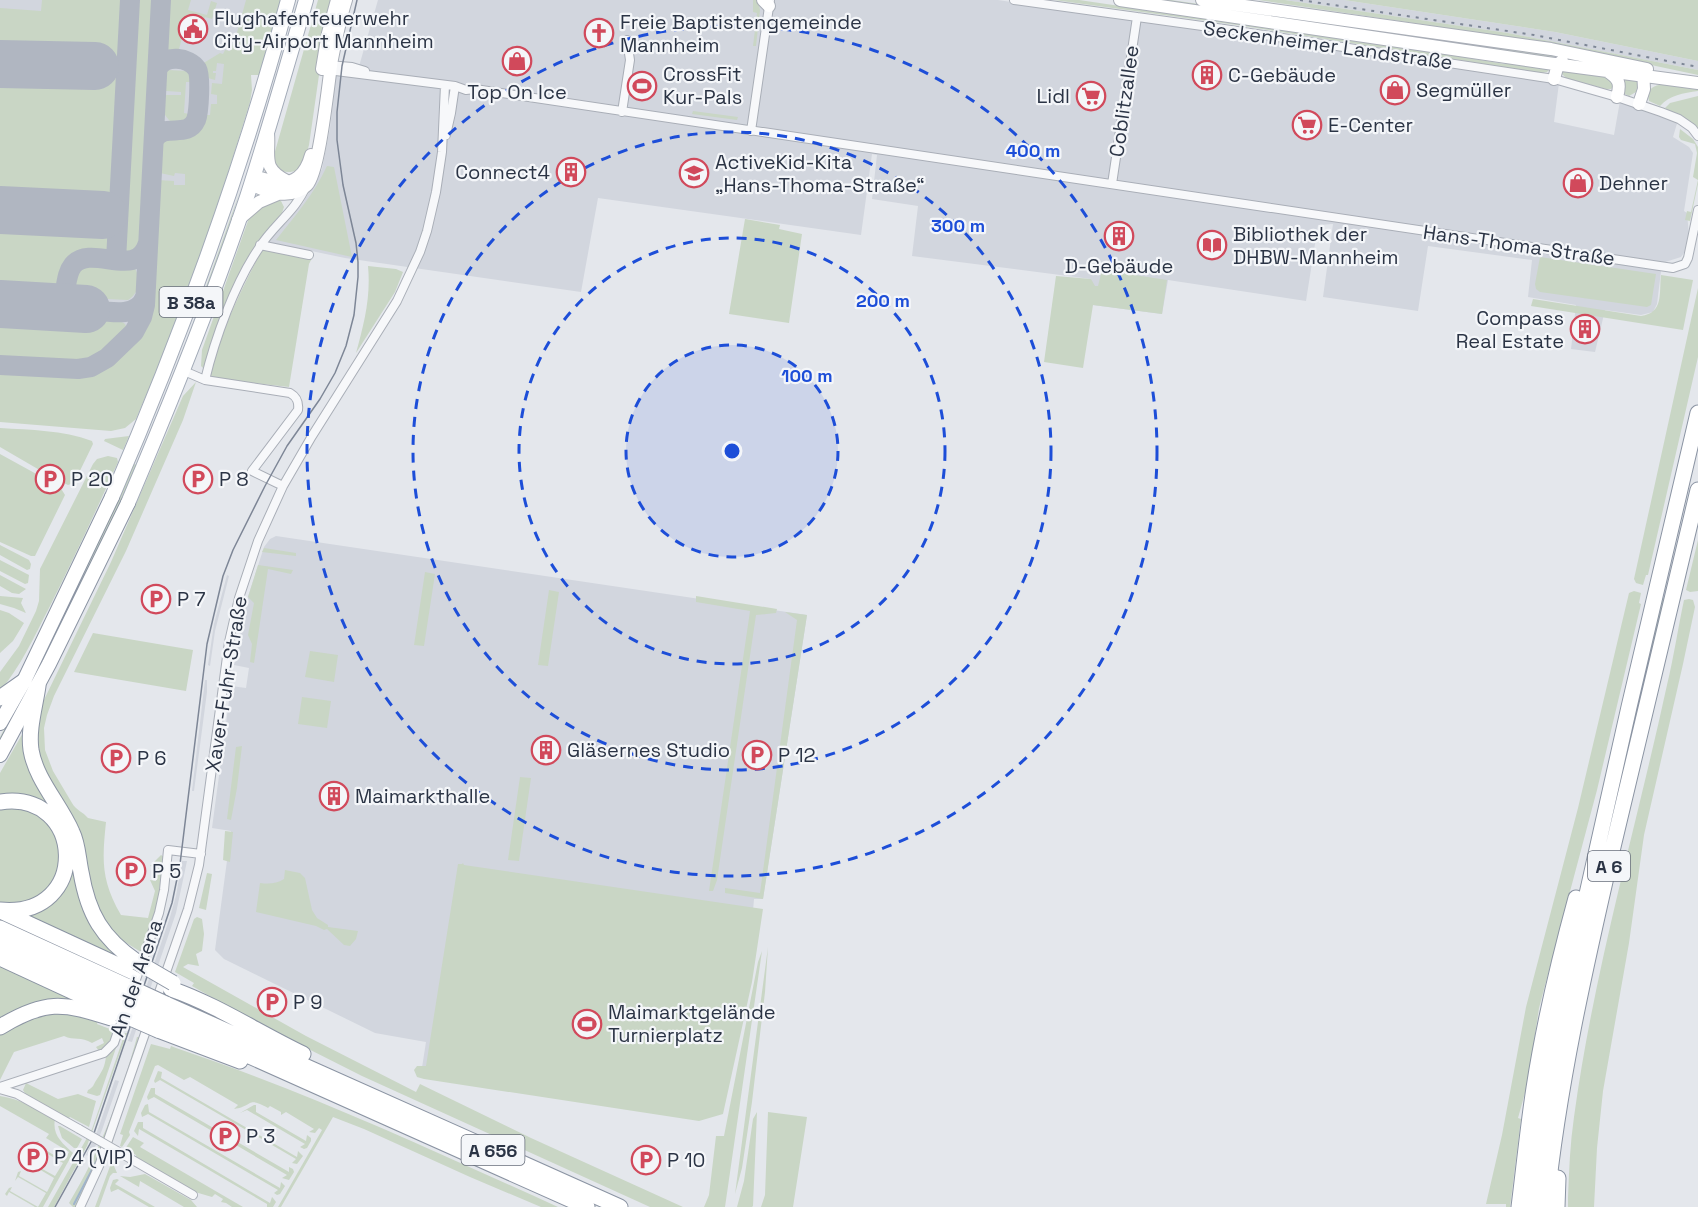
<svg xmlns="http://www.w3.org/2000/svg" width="1698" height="1207" viewBox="0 0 1698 1207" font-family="'Space Grotesk',sans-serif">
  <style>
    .built { fill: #d2d6de }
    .green { fill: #c9d6c5 }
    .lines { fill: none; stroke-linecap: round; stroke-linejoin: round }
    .stream { stroke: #9fb4cc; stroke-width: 2 }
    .taxiway { stroke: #b0b6c1; stroke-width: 20 }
    .runway { stroke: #b0b6c1; stroke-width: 48 }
    .minor-casing { stroke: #a9aeb7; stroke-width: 10 }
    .secondary-casing { stroke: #a9aeb7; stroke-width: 14 }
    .primary-casing { stroke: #a3abb8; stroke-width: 16 }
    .trunk-casing { stroke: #8b94a3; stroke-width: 16 }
    .motorway-casing { stroke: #8b94a3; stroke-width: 17 }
    .minor { stroke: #f7f8fa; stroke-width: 8 }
    .secondary { stroke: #fff; stroke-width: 12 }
    .primary { stroke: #fff; stroke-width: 14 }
    .trunk { stroke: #fff; stroke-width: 14 }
    .motorway { stroke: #fff; stroke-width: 15 }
    .tram { stroke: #7d8696; stroke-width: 1.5 }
    .rail { stroke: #7d8696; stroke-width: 2; stroke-dasharray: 3 6; stroke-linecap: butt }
    .minor-bridge-casing { stroke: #a9aeb7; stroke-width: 10; stroke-linecap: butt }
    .motorway-bridge-casing { stroke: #8b94a3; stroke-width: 17; stroke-linecap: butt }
    .minor-bridge { stroke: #f7f8fa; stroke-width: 8 }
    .motorway-bridge { stroke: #fff; stroke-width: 15 }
    .ring { fill: none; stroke: #1d4ed8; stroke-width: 3; stroke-dasharray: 10 8 }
    .labels { text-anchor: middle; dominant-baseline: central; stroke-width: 4.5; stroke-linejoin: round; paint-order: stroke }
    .shield { fill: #f4f6f9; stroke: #676e7b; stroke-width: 1.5 }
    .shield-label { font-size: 18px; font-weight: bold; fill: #2b3445 }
    .poi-label { font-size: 20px; fill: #2b3445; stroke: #f4f6f9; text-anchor: start }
    .street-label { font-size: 20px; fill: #2b3445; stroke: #f4f6f9 }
    .centre { fill: #1d4ed8; stroke: #f4f6f9; stroke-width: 3 }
    .ring-label { font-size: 18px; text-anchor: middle; font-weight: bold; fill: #1d4ed8; stroke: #f4f6f9; stroke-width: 4.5; stroke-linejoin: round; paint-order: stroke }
  </style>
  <rect width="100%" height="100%" fill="#e4e7ec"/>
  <path class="built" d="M 0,0 L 258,0 L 231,64 L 134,410 L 0,403 Z
    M 378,0 L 998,0 L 1559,83 L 1554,122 L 1614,135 L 1620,101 L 1678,120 L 1673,137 L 1689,147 L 1693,153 L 1684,211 L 1687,213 L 1689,236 L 1686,250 L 1681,257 L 1662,263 L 1657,304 L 1653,312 L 1641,315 L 1605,310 L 1595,352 L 1571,349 L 1576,305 L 1528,297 L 1532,260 L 1428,246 L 1418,311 L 1323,297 L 1333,224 L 1318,225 L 1306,301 L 1168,280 L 1162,314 L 1093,305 L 1091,279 L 912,256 L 918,206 L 872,199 L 877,155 L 872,154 L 861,235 L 598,198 L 581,292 L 345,258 L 268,242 L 303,203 L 322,169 L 330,128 L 336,75 L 356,77 Z
    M 1285,0 L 1344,0 L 1555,32 L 1698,61 L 1698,70 L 1508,33 Z
    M 276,536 L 807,615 L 763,899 L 754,899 L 751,935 L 421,1074 L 426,1042 L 375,1033 L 224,959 L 215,950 L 231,831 L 212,828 L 231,686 L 246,688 L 249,668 L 234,665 L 246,603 L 264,547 L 270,539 Z
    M 227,575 L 229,576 L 215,631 L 210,666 L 208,665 L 214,624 Z
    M 205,680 L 207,680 L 207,692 L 194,791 L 192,791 Z
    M 182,861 L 187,861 L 176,913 L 132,1042 L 128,1041 L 170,917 L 176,896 Z
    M 115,1080 L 119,1081 L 102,1130 L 91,1157 L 86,1155 L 97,1132 Z"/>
  <path class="green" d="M 42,0 L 156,0 L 144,227 C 143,233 142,245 137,249 C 123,262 90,245 73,257 C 58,267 64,284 53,294 L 0,291 L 0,8 L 41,11 Z
    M 167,0 L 191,0 L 188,10 L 207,15 L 211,1 L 217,3 L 212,19 L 205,17 L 204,19 L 188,15 L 178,53 L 170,53 L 164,44 Z
    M 246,0 L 281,0 L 259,75 L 251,75 L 252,90 L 250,102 C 218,209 181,316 136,419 L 125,428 L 111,431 L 0,422 L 0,371 L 72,375 L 89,373 L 110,362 L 139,336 L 145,327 L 149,315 L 157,180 L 174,181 L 174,185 L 185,185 L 185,174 L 175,173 L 174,176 L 160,173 C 157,167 158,161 158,154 C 160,119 193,149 203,115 L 210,115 L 211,104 L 217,104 L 217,95 L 211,94 L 212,83 L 222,84 L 224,64 L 217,63 L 216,71 L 213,71 L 213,73 L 216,73 L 215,80 L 204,77 L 202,64 L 220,53 L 223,54 L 225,50 L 230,51 L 236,36 Z
    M 318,0 L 331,0 L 321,42 L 321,61 L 309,145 L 305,159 L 298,170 C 285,175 273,171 274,155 Z
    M 753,0 L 758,0 L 760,10 L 756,46 L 753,46 L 757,13 L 753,12 Z
    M 1054,0 L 1079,0 L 1406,48 L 1505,64 L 1516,62 L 1551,68 L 1547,72 L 1542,73 L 1237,25 Z
    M 1151,0 L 1171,0 L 1552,55 L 1557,59 Z
    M 1258,0 L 1285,0 L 1508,33 L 1698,70 L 1698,75 L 1548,43 Z
    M 1344,0 L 1698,0 L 1698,61 L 1555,32 Z
    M 1561,69 L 1610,76 L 1614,86 L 1611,89 L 1606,89 L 1566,78 L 1562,74 Z
    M 168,70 L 187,71 L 191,77 L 190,82 L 186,82 L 184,113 L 189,114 L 185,121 L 174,124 C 164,118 159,105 162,95 L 181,95 L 181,92 L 166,91 L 161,86 L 162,74 Z
    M 1640,76 L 1636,92 L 1629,96 L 1623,93 L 1621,78 Z
    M 1663,84 L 1698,88 L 1698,91 C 1683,93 1670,95 1660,106 L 1649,101 C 1646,90 1652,86 1663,84 Z
    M 1698,96 L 1698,130 L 1665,108 L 1670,103 Z
    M 693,111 L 738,117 L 737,120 L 692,114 Z
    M 1680,129 L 1693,139 L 1698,147 L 1698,184 L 1690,221 L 1685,220 L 1687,211 L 1691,212 L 1698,180 L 1693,177 L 1697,153 L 1695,144 L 1681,140 L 1679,137 Z
    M 327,166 L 334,167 L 352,257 L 276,240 C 295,216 314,194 327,166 Z
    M 240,191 L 215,270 L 192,329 L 191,329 Z
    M 276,199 L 281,201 L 284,207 L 282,213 L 257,242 L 242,271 L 203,368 L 201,366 L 202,350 L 249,218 L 256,208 Z
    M 745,219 L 780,225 L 779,229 L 802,234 L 789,323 L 729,314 Z
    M 263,248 L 312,258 L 309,264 L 289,387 L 210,378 C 219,333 242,288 263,248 Z
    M 1540,257 L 1656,274 L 1651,305 L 1647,307 L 1540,292 L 1536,289 L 1535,284 Z
    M 85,264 L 134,267 C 142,278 140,293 128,300 L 87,298 L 87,296 L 72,295 C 73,283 72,270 85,264 Z
    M 368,266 L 396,269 L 403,272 L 395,292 L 356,353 C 364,324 371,297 368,266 Z
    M 1102,270 L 1167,280 L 1162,314 L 1093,305 L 1083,368 L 1044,362 L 1056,276 L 1091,279 L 1095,286 L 1098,286 Z
    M 1661,275 L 1693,280 L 1683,330 L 1531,306 L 1533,299 L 1641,316 C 1664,313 1659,293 1661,275 Z
    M 1698,288 L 1698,357 L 1648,575 L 1646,575 L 1643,585 L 1636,583 L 1634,579 Z
    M 0,317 L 85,321 L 86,319 L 119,321 L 124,323 L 127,327 L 122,337 L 103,354 L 80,364 L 0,360 Z
    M 196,382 L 183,420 L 126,551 L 54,696 L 47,715 L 44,728 L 45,750 L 53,771 L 72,803 C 76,810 83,812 88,818 L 106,822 C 102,861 101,880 121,915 L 148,918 L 155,891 L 150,880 L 156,881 L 158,868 L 150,866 L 161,855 L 164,857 L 157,905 L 141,952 L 123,941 L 105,927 L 36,748 L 41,706 L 111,562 L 183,396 Z
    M 0,428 C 31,430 62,430 92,441 L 93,444 L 74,483 L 68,485 L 55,479 L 0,447 Z
    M 129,436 L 123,450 L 104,441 L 105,439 Z
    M 0,454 L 60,487 L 65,495 L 35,556 L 31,556 L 0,542 Z
    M 108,456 L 117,458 L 118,462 C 96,511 73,560 49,608 C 34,637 21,666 0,691 L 0,672 L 19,646 L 36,611 L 39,601 L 40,569 L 93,464 L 97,459 Z
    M 134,464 L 137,465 C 97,560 49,651 0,742 L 0,737 C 48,647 93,557 134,464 Z
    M 1698,540 L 1698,591 L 1690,592 L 1686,590 Z
    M 0,545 L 29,560 L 31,564 L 30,569 L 27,570 L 0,555 Z
    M 264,548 L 296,553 L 296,556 L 262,552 Z
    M 0,560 L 29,575 L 28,583 L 25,584 L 0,571 Z
    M 258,565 L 293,570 L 291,574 L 268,569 L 254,663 L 250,662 L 252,644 L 248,635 L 254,603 L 248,597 Z
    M 425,572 L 435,574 L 424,646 L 414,645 Z
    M 0,575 L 26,589 L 19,594 L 12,593 L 0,586 Z
    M 549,590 L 559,592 L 548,666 L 538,665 Z
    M 1634,591 L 1641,593 L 1639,603 L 1641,604 L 1597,790 L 1539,1008 L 1528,1082 L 1518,1118 L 1521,1119 L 1510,1207 L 1506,1207 L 1506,1204 L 1486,1204 L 1502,1135 L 1526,1007 L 1578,808 L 1629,593 Z
    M 0,596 L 23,598 L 21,603 L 26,613 L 14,608 L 0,604 Z
    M 696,596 L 777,609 L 776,613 L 756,615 L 717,880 L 713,891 L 709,891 L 750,611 L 696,602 Z
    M 1663,598 L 1665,598 L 1547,1123 L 1607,829 Z
    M 1689,599 L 1693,600 L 1695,607 L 1683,664 L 1644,835 L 1629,943 L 1603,1091 L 1597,1148 L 1594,1207 L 1568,1207 L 1568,1198 C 1569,1171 1570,1144 1574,1117 C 1594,970 1636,828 1667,685 C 1674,656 1678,628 1684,600 Z
    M 0,610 L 9,613 L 24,623 L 13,641 L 0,653 Z
    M 785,612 L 807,615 L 763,899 L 725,893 L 725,888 L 760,893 L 797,620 Z
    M 93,633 L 193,650 L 186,691 L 74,672 Z
    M 310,651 L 338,655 L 334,682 L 305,677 Z
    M 302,697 L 331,701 L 327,728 L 298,724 Z
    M 28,724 C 23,775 55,792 70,834 C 80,862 77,892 91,919 C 96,929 104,939 113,948 C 118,953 125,958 129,964 L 127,965 L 17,915 C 25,912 35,911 43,905 C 96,867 66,788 0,799 L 0,773 Z
    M 242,746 L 237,788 L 231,820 L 227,819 L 236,747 Z
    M 520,777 L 531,778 L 519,861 L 508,860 Z
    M 9,807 L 35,812 L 54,829 L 62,859 L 53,884 L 29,903 L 0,904 L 0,809 Z
    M 225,831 L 233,832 L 230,862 L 223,860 Z
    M 463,863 L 464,865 L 763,909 L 752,982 L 723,1114 L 699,1121 L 424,1079 L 417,1077 L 414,1070 L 417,1066 L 426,1066 L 458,864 L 462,864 Z
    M 285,870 L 300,873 L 305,878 L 312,910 L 317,918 L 328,925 L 328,927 L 358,931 L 356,939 L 350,946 L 344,945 L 327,929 L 324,930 L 316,926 L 256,912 L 260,883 C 269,884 276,884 284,879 Z
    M 207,873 L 212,874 L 206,910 L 199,908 Z
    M 197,917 L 202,919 L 204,934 L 202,951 L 196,954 L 199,966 L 188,964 L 183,967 L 306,1036 L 416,1092 L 420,1084 L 531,1138 L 683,1207 L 650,1207 L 362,1076 L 257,1023 L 192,986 L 194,983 L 175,972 L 194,919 Z
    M 768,947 L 765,992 L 752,1102 L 742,1168 L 735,1194 Z
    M 762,951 L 725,1207 L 704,1207 L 709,1195 L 716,1136 L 724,1136 L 758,962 Z
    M 0,964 L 100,1009 L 73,1004 L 0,1023 Z
    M 61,1011 L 98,1021 L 97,1024 L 115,1031 L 110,1043 L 99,1051 L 96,1047 L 104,1043 L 102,1038 L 92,1043 C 81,1036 74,1041 64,1036 L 14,1052 L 0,1080 L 0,1032 L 22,1019 Z
    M 125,1033 L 127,1033 L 87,1146 L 54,1207 L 48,1207 L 92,1129 Z
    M 137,1037 L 139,1037 L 95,1169 L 76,1207 L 73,1207 L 69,1203 C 100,1152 121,1095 137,1037 Z
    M 151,1044 L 170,1049 L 171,1046 L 176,1048 C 307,1092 432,1150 558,1207 L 541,1207 L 470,1177 L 364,1129 L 333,1117 L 281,1207 L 278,1207 L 322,1130 L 319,1128 L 315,1133 L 309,1132 L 314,1129 L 286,1112 L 281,1115 L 281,1112 L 270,1106 L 268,1108 C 246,1096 254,1106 234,1109 L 238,1105 L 190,1077 L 184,1080 L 158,1065 L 155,1066 L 129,1132 L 130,1135 L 122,1147 L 120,1146 L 123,1135 L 120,1134 Z
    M 117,1045 L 100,1095 L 97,1096 L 87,1093 L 88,1090 C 94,1087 93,1085 97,1079 C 102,1071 105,1067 106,1056 L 113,1051 Z
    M 158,1071 L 162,1072 L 161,1078 L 297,1157 L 298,1151 L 303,1156 L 297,1164 L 292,1163 L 296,1159 L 160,1080 L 155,1083 L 154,1081 Z
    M 26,1083 L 58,1099 L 78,1094 L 96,1101 L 89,1127 L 70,1117 L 68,1119 L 26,1095 L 23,1090 Z
    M 151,1088 L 155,1088 L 155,1094 L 289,1172 L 289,1167 L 293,1169 L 294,1172 L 289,1180 L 282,1178 L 287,1175 L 154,1097 L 148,1100 L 147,1097 Z
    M 0,1096 C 21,1099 37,1109 55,1119 C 52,1135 62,1143 73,1153 L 43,1207 L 35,1207 L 9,1192 L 7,1196 L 5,1194 L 9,1188 L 12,1187 L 10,1191 L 38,1207 L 46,1193 L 18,1177 L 15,1181 L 18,1172 L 21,1171 L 19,1176 L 47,1192 L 54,1178 L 27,1162 L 23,1165 L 26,1157 L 30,1156 L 28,1161 L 55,1176 L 63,1163 L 36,1147 L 32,1150 L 35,1142 L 39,1141 L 37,1145 L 64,1161 L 69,1152 L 46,1138 L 49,1134 L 0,1106 Z
    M 148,1104 L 149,1112 L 280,1188 L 281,1182 L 285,1186 L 280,1194 L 277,1195 L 274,1193 L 278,1190 L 148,1114 L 142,1117 L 141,1113 L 145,1105 Z
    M 254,1105 L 256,1105 L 256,1112 L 306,1141 L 307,1135 L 311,1138 L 311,1141 L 307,1148 L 304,1149 L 300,1147 L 305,1144 L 247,1110 L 240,1113 Z
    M 757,1112 L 753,1206 L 752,1207 L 737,1207 L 744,1181 L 753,1119 Z
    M 768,1112 L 807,1117 L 793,1207 L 761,1207 L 765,1195 Z
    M 138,1122 L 143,1122 L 143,1128 L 270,1203 L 272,1197 L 273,1198 L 276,1202 L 273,1207 L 267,1207 L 267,1204 L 139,1129 L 138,1136 L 134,1131 Z
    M 58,1126 L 60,1126 L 82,1139 L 77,1148 L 74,1148 L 62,1138 Z
    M 133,1137 L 144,1143 L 140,1147 L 243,1207 L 232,1207 L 226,1203 L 221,1202 L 223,1199 L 215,1194 L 212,1197 L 195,1192 L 136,1157 L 136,1155 L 125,1149 Z
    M 113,1158 L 115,1159 L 114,1166 L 117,1173 L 113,1173 L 110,1176 L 99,1207 L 95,1207 Z
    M 145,1174 L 191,1200 L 197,1207 L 184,1207 L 140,1181 L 139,1187 L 120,1176 L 130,1177 Z
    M 117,1179 L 119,1180 L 115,1184 L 155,1207 L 149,1207 L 118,1189 L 111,1192 L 110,1188 L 113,1180 Z"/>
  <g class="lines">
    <path class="stream" d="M 74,1204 L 96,1162"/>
    <path class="taxiway" d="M 154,140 C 164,121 187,140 196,120 C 199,112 201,76 197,69 C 189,57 165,54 158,68
      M 116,260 L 130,0
      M 49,307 L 58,305 L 62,302 C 67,290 65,275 73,265 C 92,243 137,281 148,243
      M 86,309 C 105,311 137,320 145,297
      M 0,365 L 78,369 L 91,367 L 107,358 L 134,332 L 142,317 L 145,305 L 161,0"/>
    <path class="runway" d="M 0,64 L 95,66
      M 0,210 L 103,215
      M 0,304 L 86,309"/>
    <g class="minor-casing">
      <path id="minor" d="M 1014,0 L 1224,29 L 1554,79 L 1617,97 L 1661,112 L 1679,119 L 1692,128 L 1698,136
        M 328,65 L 352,67 L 365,71
        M 328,70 L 455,86 L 466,90 L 475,89 L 1673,268 L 1685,264 L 1688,258 L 1698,210
        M 622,112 L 630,60 L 627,40
        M 751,131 L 770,0
        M 446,135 L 451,113 L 455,86
        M 1112,184 L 1137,17
        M 260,245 L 309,255
        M 184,371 L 205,380 L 290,393 C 297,397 299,402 298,410 L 252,471 L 283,486
        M 205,380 C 215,338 235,283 259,248 C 273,225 296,211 306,186
        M 132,991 L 159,913 L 164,890 L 168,850 L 201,854
        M 156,1001 L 188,909 L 199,865 L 229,642 L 239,598 L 258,541 L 283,486 L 312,436 L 397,301 L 420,252 L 427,231 L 436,192 L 442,152 L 445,85
        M 0,1087 L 104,1053 L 114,1043 L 124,1014
        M 0,1089 L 17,1094 L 79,1129
        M 124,1155 L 193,1195
        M 80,1207 L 99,1166 L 149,1022"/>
    </g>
    <g class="secondary-casing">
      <path id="secondary" d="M 763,0 L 769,6
        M 1120,0 L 1547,63 L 1698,83
        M 1202,0 L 1551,49 L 1647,69
        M 322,69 L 328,33 L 337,0
        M 1607,71 C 1619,79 1621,83 1617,97
        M 1554,79 L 1558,64 L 1562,61
        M 1639,104 L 1644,89 L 1643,70
        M 268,133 C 270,157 261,168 287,181
        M 253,177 C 260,177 266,180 272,181 C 294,187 306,174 311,155
        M 251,184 C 268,193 292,200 307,185 C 320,171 328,83 332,59 C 336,39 340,19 346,0
        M 238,220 L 259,202 L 278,194"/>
    </g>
    <g class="primary-casing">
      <path id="primary" d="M 112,497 C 182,335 242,170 288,0
        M 128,503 C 171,402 212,301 247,197 C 268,132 287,66 306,0"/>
    </g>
    <g class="trunk-casing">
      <path id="trunk" d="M 0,723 L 24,681 L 112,497
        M 0,755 L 49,664 L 128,503"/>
    </g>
    <g class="motorway-casing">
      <path id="motorway" d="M 38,686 C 35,707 28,729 31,750 C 36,780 60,804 72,832 C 78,844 78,858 81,872 C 88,914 102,938 137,962
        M 0,698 L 24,681
        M 0,802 C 85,789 92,919 0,910
        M 3,912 L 133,972
        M 0,928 L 129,987
        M 0,943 L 124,1000
        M 0,958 L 119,1013
        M 171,989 C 217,1005 259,1033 303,1054
        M 166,1004 L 620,1207
        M 162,1017 L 587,1207
        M 0,1027 C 44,1000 63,1002 111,1018
        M 158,1030 L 240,1061
        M 1519,1207 C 1524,1167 1528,1127 1534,1088 C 1544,1023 1559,960 1576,898
        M 1532,1207 L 1539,1146 L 1549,1082 L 1574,952 L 1629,707 L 1698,413
        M 1546,1207 C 1558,1087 1585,968 1612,851 C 1640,731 1670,610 1698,490
        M 1557,1207 L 1558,1178"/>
    </g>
    <use href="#minor" class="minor"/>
    <use href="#secondary" class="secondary"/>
    <use href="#primary" class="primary"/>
    <use href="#trunk" class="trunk"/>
    <use href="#motorway" class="motorway"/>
    <path class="tram" d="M 55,1207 L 91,1142 L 172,903 L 180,864 L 207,644 L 223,576 L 233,550 L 265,486 L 287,446 L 320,399 L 335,373 L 346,346 L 354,315 L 358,277 L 358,262 L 356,243 L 343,185 L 337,140 L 337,112 L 342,66 L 357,0"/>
    <path class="rail" d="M 1300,0 L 1534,35 L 1698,67"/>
    <g class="minor-bridge-casing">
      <path id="minor-bridge" d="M 79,1129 L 124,1155"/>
    </g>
    <g class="motorway-bridge-casing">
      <path id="motorway-bridge" d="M 137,962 L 173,983
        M 129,987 L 166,1004
        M 124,1000 L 162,1017
        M 119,1013 L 158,1030"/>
    </g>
    <use href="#minor-bridge" class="minor-bridge"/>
    <use href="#motorway-bridge" class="motorway-bridge"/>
  </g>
  <circle cx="732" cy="451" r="106" fill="#1d4ed8" fill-opacity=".12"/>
  <g class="ring">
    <circle cx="732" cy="451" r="106"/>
    <circle cx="732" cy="451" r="213"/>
    <circle cx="732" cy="451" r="319"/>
    <circle cx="732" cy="451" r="425"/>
  </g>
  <defs>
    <g id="civic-ring" transform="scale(1.5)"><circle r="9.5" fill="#f4f6f9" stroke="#d1495b" stroke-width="1.5"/><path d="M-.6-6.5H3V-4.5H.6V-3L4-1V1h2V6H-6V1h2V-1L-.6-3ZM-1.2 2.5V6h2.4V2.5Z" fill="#d1495b"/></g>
    <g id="church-ring" transform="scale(1.5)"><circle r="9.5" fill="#f4f6f9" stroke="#d1495b" stroke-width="1.5"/><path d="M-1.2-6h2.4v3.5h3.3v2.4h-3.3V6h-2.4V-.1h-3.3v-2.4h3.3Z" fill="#d1495b"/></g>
    <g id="shop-ring" transform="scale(1.5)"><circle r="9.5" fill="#f4f6f9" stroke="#d1495b" stroke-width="1.5"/><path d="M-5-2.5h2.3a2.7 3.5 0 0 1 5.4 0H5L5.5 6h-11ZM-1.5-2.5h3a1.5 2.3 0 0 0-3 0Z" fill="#d1495b"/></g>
    <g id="building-ring" transform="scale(1.5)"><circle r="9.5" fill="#f4f6f9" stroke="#d1495b" stroke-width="1.5"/><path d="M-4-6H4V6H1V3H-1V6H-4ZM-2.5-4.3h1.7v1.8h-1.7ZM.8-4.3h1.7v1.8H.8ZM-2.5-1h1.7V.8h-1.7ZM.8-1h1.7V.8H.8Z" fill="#d1495b"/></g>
    <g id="stadium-ring" transform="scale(1.5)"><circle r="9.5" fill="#f4f6f9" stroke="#d1495b" stroke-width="1.5"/><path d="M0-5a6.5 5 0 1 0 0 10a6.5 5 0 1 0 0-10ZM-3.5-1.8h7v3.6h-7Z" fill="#d1495b"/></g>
    <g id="supermarket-ring" transform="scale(1.5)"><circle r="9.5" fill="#f4f6f9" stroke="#d1495b" stroke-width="1.5"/><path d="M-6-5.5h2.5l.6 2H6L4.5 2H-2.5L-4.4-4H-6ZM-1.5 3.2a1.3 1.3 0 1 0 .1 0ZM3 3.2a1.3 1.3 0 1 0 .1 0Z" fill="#d1495b"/></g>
    <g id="school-ring" transform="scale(1.5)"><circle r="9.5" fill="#f4f6f9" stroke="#d1495b" stroke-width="1.5"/><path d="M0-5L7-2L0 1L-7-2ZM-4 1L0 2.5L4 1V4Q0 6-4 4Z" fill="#d1495b"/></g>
    <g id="library-ring" transform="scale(1.5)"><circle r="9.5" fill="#f4f6f9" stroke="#d1495b" stroke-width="1.5"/><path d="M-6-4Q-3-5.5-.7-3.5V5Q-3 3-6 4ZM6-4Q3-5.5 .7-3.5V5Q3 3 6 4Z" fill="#d1495b"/></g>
    <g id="parking-ring" transform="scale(1.5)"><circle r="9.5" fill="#f4f6f9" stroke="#d1495b" stroke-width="1.5"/><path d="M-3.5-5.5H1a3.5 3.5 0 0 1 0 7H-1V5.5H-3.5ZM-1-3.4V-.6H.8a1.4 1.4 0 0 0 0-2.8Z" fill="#d1495b"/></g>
  </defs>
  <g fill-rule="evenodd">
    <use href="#civic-ring" x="193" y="29"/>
    <use href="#church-ring" x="599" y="33"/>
    <use href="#shop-ring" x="517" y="61"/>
    <use href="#building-ring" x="1207" y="75"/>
    <use href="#stadium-ring" x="642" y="86"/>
    <use href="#shop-ring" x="1395" y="90"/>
    <use href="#supermarket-ring" x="1091" y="96"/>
    <use href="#supermarket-ring" x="1307" y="125"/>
    <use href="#building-ring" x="571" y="172"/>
    <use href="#school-ring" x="694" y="173"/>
    <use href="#shop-ring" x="1578" y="183"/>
    <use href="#building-ring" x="1119" y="236"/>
    <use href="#library-ring" x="1212" y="245"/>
    <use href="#building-ring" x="1585" y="329"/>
    <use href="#parking-ring" x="50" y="479"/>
    <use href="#parking-ring" x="198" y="479"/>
    <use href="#parking-ring" x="156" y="599"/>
    <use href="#building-ring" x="546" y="750"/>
    <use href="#parking-ring" x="757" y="755"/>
    <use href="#parking-ring" x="116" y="758"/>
    <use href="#building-ring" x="334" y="796"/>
    <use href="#parking-ring" x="131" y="871"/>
    <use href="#parking-ring" x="272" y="1002"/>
    <use href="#stadium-ring" x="587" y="1024"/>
    <use href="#parking-ring" x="225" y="1136"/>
    <use href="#parking-ring" x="33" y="1157"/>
    <use href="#parking-ring" x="646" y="1160"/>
  </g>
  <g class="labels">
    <g class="shield">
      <rect x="159.5" y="287" width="63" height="30" rx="4.5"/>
      <rect x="1588" y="851" width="42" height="30" rx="4.5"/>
      <rect x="461.5" y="1135" width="63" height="30" rx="4.5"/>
    </g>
    <g class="shield-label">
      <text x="191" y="302">B 38a</text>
      <text x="1609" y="866">A 6</text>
      <text x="493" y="1150">A 656</text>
    </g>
    <g class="poi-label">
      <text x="214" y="18">Flughafenfeuerwehr<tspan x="214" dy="23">City-Airport Mannheim</tspan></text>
      <text x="620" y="22">Freie Baptistengemeinde<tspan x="620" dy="23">Mannheim</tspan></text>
      <text x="663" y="74">CrossFit<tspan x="663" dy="23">Kur-Pals</tspan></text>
      <text x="1228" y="75">C-Gebäude</text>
      <text x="1416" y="90">Segmüller</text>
      <text x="517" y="92" text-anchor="middle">Top On Ice</text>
      <text x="1070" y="96" text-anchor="end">Lidl</text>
      <text x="1328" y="125">E-Center</text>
      <text x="715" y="162">ActiveKid-Kita<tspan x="715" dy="23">„Hans-Thoma-Straße“</tspan></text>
      <text x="550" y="172" text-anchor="end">Connect4</text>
      <text x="1599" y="183">Dehner</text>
      <text x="1233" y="234">Bibliothek der<tspan x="1233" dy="23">DHBW-Mannheim</tspan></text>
      <text x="1119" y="266" text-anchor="middle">D-Gebäude</text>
      <text x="1564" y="318" text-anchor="end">Compass<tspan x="1564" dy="23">Real Estate</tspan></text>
      <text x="71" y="479">P 20</text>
      <text x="219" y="479">P 8</text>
      <text x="177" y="599">P 7</text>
      <text x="567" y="750">Gläsernes Studio</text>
      <text x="778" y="755">P 12</text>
      <text x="137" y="758">P 6</text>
      <text x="355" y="796">Maimarkthalle</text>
      <text x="152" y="871">P 5</text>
      <text x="293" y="1002">P 9</text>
      <text x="608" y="1012">Maimarktgelände<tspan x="608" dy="23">Turnierplatz</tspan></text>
      <text x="246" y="1136">P 3</text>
      <text x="54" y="1157">P 4 (VIP)</text>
      <text x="667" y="1160">P 10</text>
    </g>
    <g class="street-label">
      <text transform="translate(1328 45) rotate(8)">Seckenheimer Landstraße</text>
      <text transform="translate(1124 101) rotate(-82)">Coblitzallee</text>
      <text transform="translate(1519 245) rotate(8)">Hans-Thoma-Straße</text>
      <text transform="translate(226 684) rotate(-81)">Xaver-Fuhr-Straße</text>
      <text transform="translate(136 978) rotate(-71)">An der Arena</text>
    </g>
  </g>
  <circle cx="732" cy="451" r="9" class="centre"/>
  <g class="ring-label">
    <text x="1033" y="157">400 m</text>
    <text x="958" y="232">300 m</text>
    <text x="883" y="307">200 m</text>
    <text x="807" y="382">100 m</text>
  </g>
</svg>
